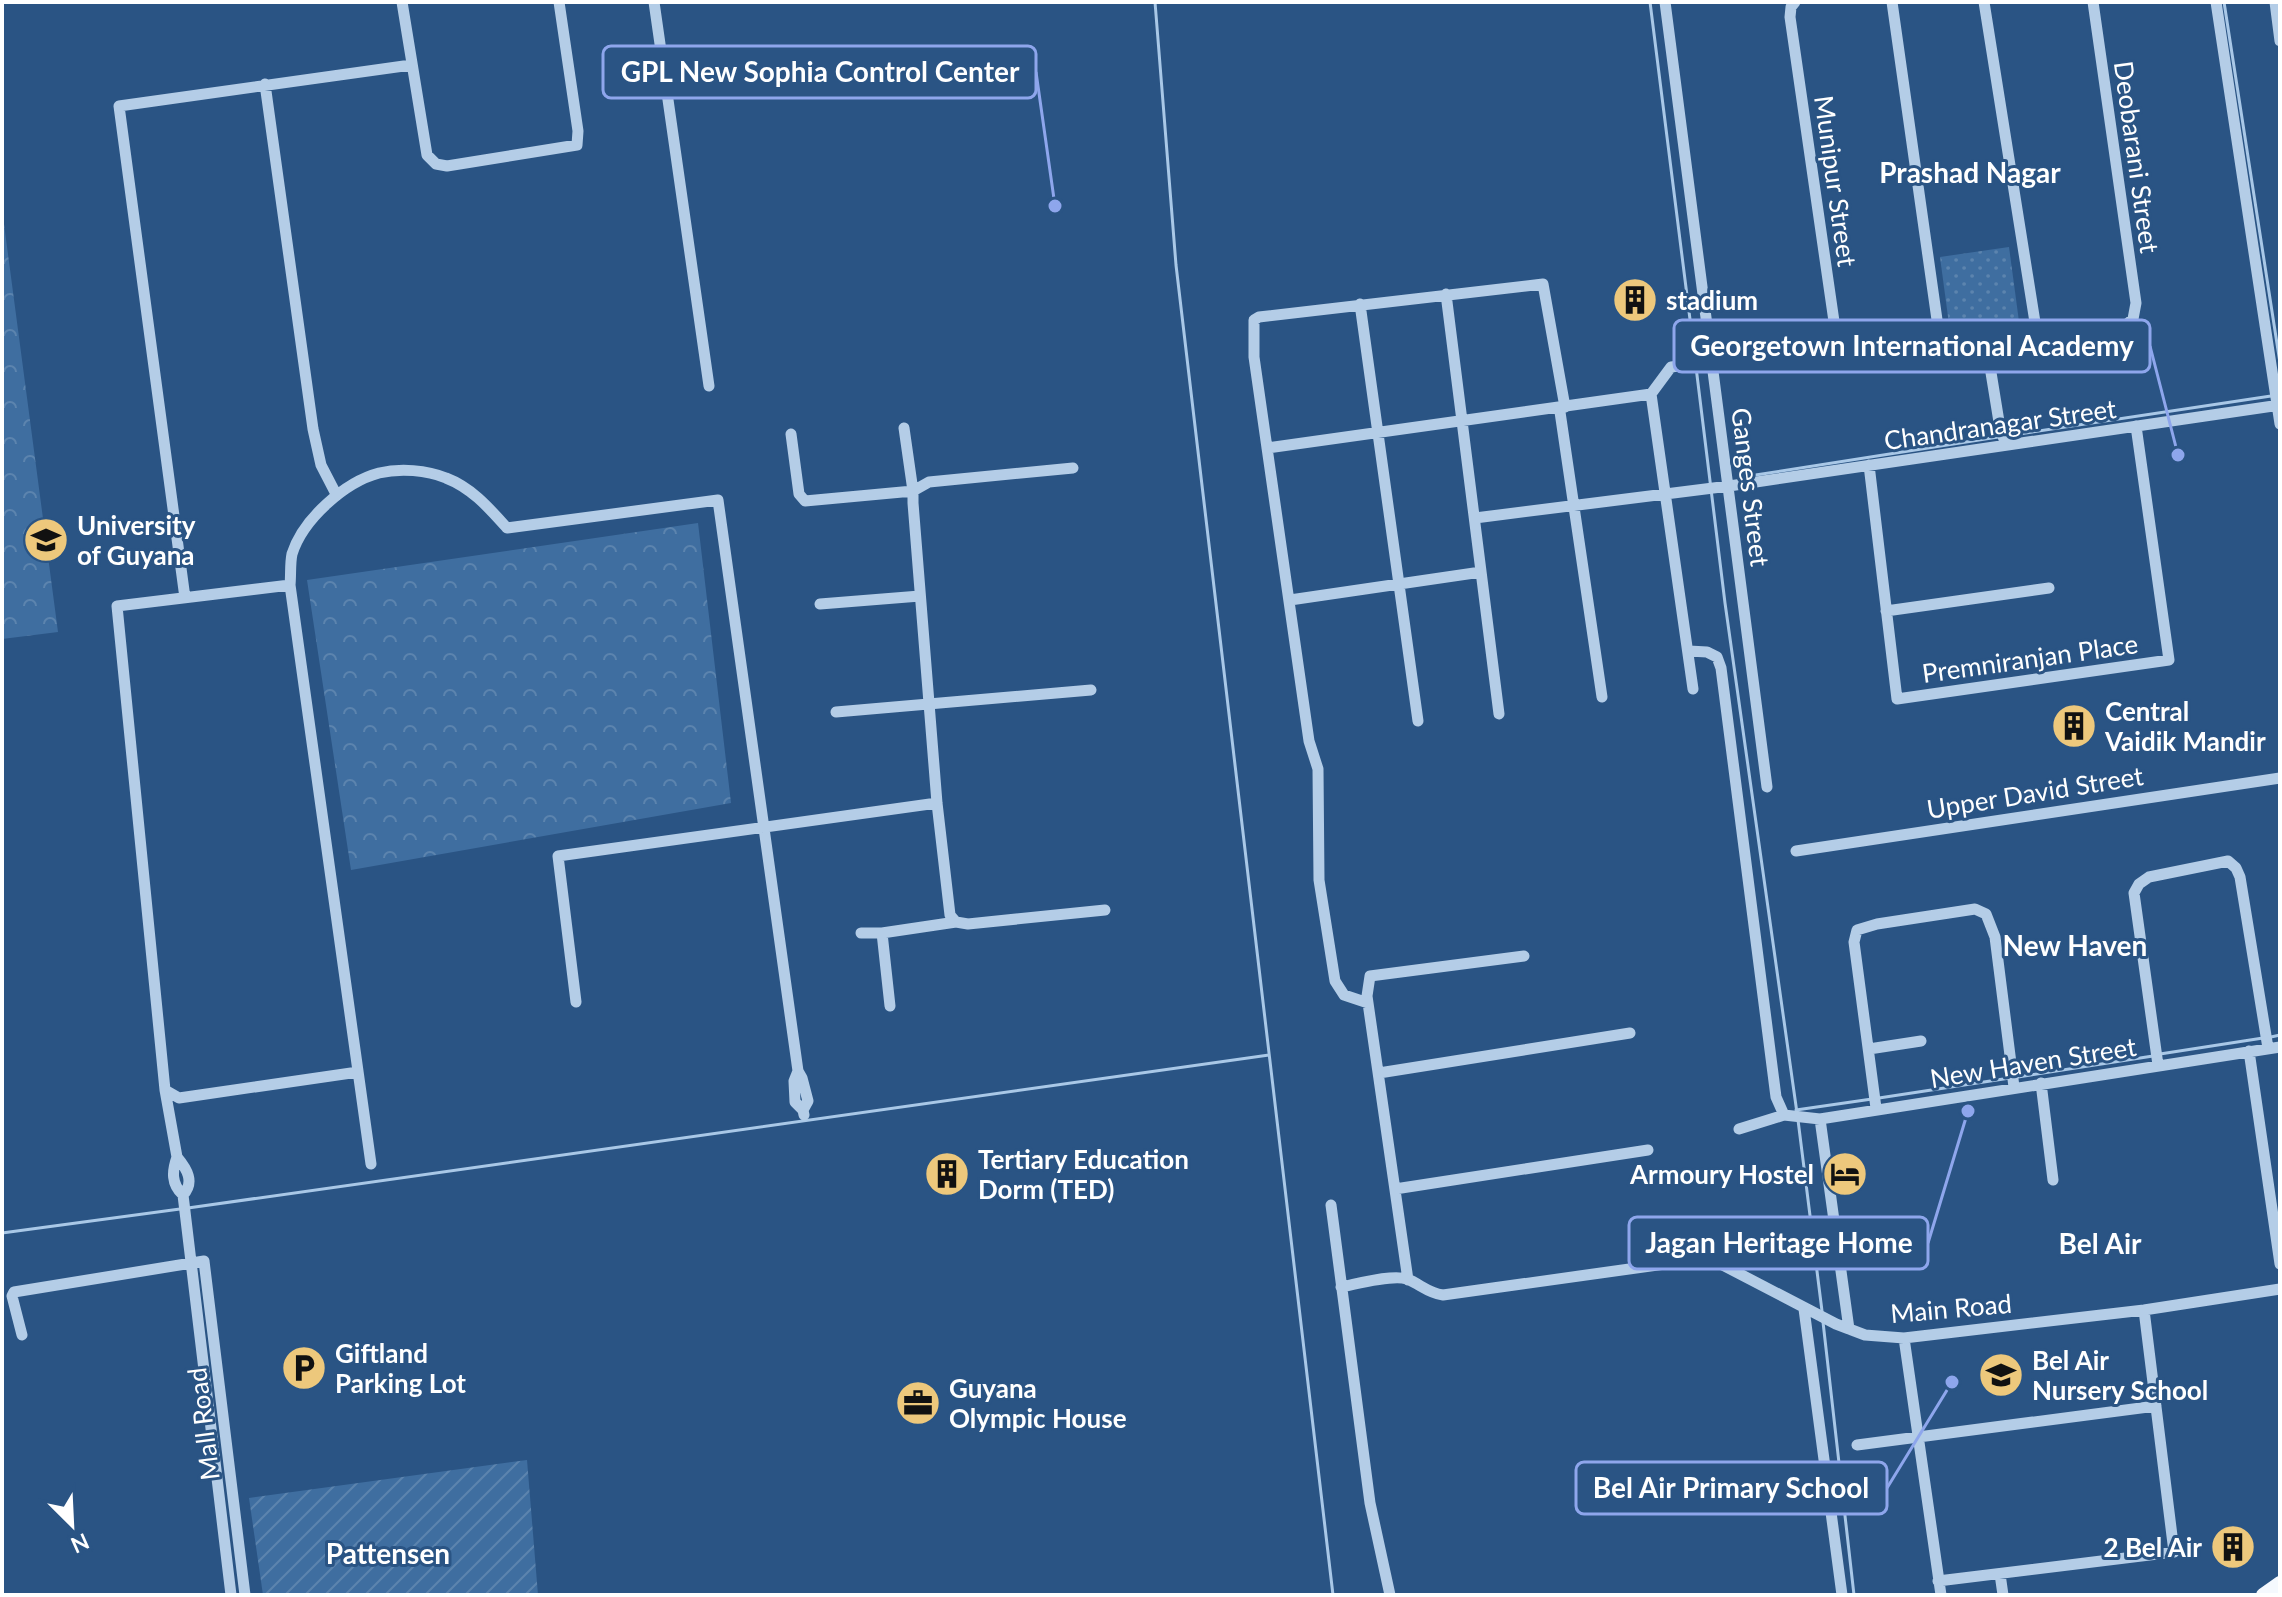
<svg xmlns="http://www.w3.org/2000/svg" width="2282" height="1597" viewBox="0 0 2282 1597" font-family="Lato,sans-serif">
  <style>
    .grass { fill: url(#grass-dots) }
    .forest { fill: url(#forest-crowns) }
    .garden { fill: url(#garden-furrows) }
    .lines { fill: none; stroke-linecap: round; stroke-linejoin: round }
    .stream { stroke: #a9c8e7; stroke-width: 3 }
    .minor { stroke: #b4cde7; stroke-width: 11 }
    .major { stroke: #f5f9fe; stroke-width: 14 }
    .labels { text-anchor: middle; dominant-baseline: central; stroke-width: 6; stroke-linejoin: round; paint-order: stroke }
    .street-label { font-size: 26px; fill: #fff; stroke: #2a5484 }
    .poi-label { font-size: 26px; font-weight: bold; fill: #fff; stroke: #2a5484; text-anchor: start }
    .neighbourhood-label { font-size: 28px; font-weight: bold; fill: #fff; stroke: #2a5484 }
    .leader { fill: none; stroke: #8ea6ec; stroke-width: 3 }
    .callout-dot { fill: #8ea6ec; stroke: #2a5484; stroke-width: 3 }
    .callout { fill: #2a5484; stroke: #8ea6ec; stroke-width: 3 }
    .callout-label { font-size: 28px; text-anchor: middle; font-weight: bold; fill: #fff }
  </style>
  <defs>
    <pattern id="grass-dots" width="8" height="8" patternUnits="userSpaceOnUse" patternTransform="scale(2)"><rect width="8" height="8" fill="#3f6ea0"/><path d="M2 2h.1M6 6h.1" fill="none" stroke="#5c84ae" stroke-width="1.8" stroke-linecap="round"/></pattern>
    <pattern id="forest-crowns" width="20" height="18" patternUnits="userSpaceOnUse" patternTransform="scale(2)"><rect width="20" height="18" fill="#3f6ea0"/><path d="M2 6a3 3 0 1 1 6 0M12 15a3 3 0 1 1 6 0" fill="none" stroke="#5c84ae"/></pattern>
    <pattern id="garden-furrows" width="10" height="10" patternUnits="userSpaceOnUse" patternTransform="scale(2)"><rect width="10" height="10" fill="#3f6ea0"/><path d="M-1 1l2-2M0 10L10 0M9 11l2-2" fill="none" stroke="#5c84ae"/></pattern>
  </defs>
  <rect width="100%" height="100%" fill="#2a5484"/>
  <path class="grass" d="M 2009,247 L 2020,329 L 1951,339 L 1940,257 Z"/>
  <path class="forest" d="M 2,209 L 58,632 L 2,639 Z
    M 698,523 L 731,803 L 351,870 L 307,580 Z"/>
  <path class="garden" d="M 527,1460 L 538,1595 L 263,1595 L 249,1498 Z"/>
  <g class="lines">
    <path class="stream" d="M 1155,2 L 1176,265 L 1333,1595
      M 1650,2 L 1695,359
      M 2224,2 L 2280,363
      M 1696,367 L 1725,603 L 1797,1113
      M 2006,436 L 2271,396
      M 1749,476 L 1998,437
      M 2271,1037 L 2280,1035
      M 2160,1054 L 2263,1038
      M 2018,1077 L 2153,1056
      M 1879,1098 L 2010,1078
      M 1796,1110 L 1872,1099
      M 1798,1120 L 1822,1311
      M 188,1208 L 1269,1055
      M 2,1233 L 180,1209
      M 1823,1322 L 1854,1595"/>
    <path class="minor" d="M 402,2 L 427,155 L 436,164 L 447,166 L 577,145 L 578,131 L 559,2
      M 654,2 L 709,386
      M 1665,2 L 1767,787
      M 1795,2 L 1791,7 L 1790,17 L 1838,349 L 1845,366 L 1851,367 L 2122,328 L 2133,319 L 2136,303 L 2093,2
      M 1892,2 L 1942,355
      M 1984,2 L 2038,341
      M 2216,2 L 2280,424
      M 2275,2 L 2280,41
      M 265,84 L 313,429 L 321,465 L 336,494
      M 1446,294 L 1499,714
      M 1360,304 L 1418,721
      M 1987,348 L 2000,428 L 2006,445
      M 1562,407 L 1560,412 L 1602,697
      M 791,434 L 799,494 L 805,501 L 913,491 L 904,428
      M 1267,448 L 1651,394
      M 1869,465 L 1897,699 L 2169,660 L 2136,426
      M 1073,468 L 929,482 L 913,491 L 913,503 L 937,803 L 950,915 L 956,922 L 968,924 L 1105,910
      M 1475,518 L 1729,486 L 2280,405
      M 290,585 L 117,606 L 165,1090 L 179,1098 L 358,1072
      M 185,598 L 119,106 L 411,65
      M 1290,600 L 1481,572
      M 820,604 L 920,596
      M 1886,611 L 2049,588
      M 1689,651 L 1707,652 L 1717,657 L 1721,668 L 1776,1097 L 1784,1115 L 1820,1119 L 2280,1047
      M 1693,689 L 1651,394 L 1671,367 L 1712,362
      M 836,712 L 1091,690
      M 1796,851 L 2280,778
      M 861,933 L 882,933 L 956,922
      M 882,933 L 890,1006
      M 576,1002 L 558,856 L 937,803
      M 1368,1003 L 1344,995 L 1335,981 L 1319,880 L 1318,769 L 1309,741 L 1254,357 L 1254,320 L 1259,317 L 1543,284 L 1565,407
      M 1869,1049 L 1921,1041
      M 2249,1051 L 2280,1264
      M 2158,1065 L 2134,893 L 2139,884 L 2149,877 L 2228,861 L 2236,868 L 2240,877 L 2268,1048
      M 798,1071 L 794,1081 L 795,1102 L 803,1110
      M 1379,1073 L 1630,1033
      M 2041,1083 L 2053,1180
      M 165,1090 L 177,1157 C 172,1171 171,1184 183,1195 L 231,1595
      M 1876,1108 L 1854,942 L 1857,930 L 1877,924 L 1975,909 L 1986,914 L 1995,937 L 2014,1087
      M 1820,1119 L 1849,1329
      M 1739,1129 L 1784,1115
      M 177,1157 C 187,1169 195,1182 183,1195
      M 371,1164 L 290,585 C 291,575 290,563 292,554 C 303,519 345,482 379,473 C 400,468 427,470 446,478 C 472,488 489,508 507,528 L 718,500 L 798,1071 L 802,1078 L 808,1101 L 803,1110 L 804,1115
      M 1395,1189 L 1648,1150
      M 1331,1205 L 1370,1503 L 1390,1595
      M 1408,1280 L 1367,996 L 1370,976 L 1524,956
      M 1341,1287 C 1357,1284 1392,1274 1407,1279 C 1420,1284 1428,1293 1443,1295 L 1701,1259 L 1713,1260 L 1836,1324 L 1865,1335 L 1904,1338 L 2144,1310 L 2280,1289
      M 1804,1309 L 1842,1595
      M 22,1335 L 12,1296 L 14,1292 L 204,1261 L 245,1595
      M 1904,1338 L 1941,1595
      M 1857,1445 L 2156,1406
      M 2000,1574 L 2003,1595
      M 1938,1581 L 2174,1552 L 2144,1310"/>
    <path class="major" d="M 2263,1595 L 2280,1583"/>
  </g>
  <defs>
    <g id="building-disc" transform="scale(2.3)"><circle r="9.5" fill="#edc87c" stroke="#2a5484"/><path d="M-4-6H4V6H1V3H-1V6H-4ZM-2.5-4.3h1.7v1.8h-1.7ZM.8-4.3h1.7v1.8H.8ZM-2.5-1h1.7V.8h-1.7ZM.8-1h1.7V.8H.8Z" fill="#111"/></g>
    <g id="university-disc" transform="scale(2.3)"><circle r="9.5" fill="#edc87c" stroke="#2a5484"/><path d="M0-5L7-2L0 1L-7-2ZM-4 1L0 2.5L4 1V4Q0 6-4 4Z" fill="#111"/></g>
    <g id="hotel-disc" transform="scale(2.3)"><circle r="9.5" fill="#edc87c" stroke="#2a5484"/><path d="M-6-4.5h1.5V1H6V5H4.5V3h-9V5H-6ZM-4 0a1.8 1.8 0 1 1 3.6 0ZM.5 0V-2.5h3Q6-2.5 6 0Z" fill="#111"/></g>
    <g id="parking-disc" transform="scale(2.3)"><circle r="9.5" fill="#edc87c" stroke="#2a5484"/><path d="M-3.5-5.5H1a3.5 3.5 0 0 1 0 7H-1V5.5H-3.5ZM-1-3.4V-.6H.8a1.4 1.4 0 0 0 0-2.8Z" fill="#111"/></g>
    <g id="school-disc" transform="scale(2.3)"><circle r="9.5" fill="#edc87c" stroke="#2a5484"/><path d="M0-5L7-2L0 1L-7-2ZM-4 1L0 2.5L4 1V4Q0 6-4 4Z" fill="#111"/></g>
    <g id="office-disc" transform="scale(2.3)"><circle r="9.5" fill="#edc87c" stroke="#2a5484"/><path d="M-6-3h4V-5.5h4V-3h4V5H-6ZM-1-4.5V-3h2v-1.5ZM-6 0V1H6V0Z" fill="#111"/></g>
  </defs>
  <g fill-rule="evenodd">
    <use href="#building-disc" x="1635" y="300"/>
    <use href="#university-disc" x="46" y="540"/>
    <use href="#building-disc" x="2074" y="726"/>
    <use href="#building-disc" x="947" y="1174"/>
    <use href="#hotel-disc" x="1845" y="1174"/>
    <use href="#parking-disc" x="304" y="1368"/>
    <use href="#school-disc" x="2001" y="1375"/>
    <use href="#office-disc" x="918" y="1403"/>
    <use href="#building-disc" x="2233" y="1547"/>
  </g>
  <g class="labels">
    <g class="street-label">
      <text transform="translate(2137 157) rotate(82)">Deobarani Street</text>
      <text transform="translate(1836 181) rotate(82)">Munipur Street</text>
      <text transform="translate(2000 424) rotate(-8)">Chandranagar Street</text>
      <text transform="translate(1751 487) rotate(83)">Ganges Street</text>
      <text transform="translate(2030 658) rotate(-8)">Premniranjan Place</text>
      <text transform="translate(2035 792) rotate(-9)">Upper David Street</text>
      <text transform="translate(2033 1062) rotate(-9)">New Haven Street</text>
      <text transform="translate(1951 1308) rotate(-5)">Main Road</text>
      <text transform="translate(203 1424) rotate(-97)">Mall Road</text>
    </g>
    <g class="poi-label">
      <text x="1666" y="300">stadium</text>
      <text x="77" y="525">University<tspan x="77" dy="30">of Guyana</tspan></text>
      <text x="2105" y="711">Central<tspan x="2105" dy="30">Vaidik Mandir</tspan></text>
      <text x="978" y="1159">Tertiary Education<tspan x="978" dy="30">Dorm (TED)</tspan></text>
      <text x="1814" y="1174" text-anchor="end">Armoury Hostel</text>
      <text x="335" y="1353">Giftland<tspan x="335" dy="30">Parking Lot</tspan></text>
      <text x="2032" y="1360">Bel Air<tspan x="2032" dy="30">Nursery School</tspan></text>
      <text x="949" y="1388">Guyana<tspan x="949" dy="30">Olympic House</tspan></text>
      <text x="2202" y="1547" text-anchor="end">2 Bel Air</text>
    </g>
    <g class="neighbourhood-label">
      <text x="1970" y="172">Prashad Nagar</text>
      <text x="2075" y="945">New Haven</text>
      <text x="2100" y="1243">Bel Air</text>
      <text x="388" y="1553">Pattensen</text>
    </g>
  </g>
  <path class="leader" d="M1055 206L1036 72M2178 455L2150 346M1968 1111L1928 1243M1952 1382L1887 1488"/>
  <g class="callout-dot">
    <circle cx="1055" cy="206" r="8"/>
    <circle cx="2178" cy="455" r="8"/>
    <circle cx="1968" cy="1111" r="8"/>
    <circle cx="1952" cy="1382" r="8"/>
  </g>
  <g class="callout">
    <rect x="603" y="46" width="433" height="52" rx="8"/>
    <rect x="1674" y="320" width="476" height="52" rx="8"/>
    <rect x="1629" y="1217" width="299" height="52" rx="8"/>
    <rect x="1576" y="1462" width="311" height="52" rx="8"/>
  </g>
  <g class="callout-label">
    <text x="820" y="82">GPL New Sophia Control Center</text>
    <text x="1912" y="356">Georgetown International Academy</text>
    <text x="1779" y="1253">Jagan Heritage Home</text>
    <text x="1731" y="1498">Bel Air Primary School</text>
  </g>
  <rect width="2282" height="1597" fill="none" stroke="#ffffff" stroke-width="8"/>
  <g transform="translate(72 1525) rotate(156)" stroke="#2a5484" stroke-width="6" paint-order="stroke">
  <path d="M0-6L14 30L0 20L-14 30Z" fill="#ffffff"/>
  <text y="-12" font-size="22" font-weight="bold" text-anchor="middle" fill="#ffffff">N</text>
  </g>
</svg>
